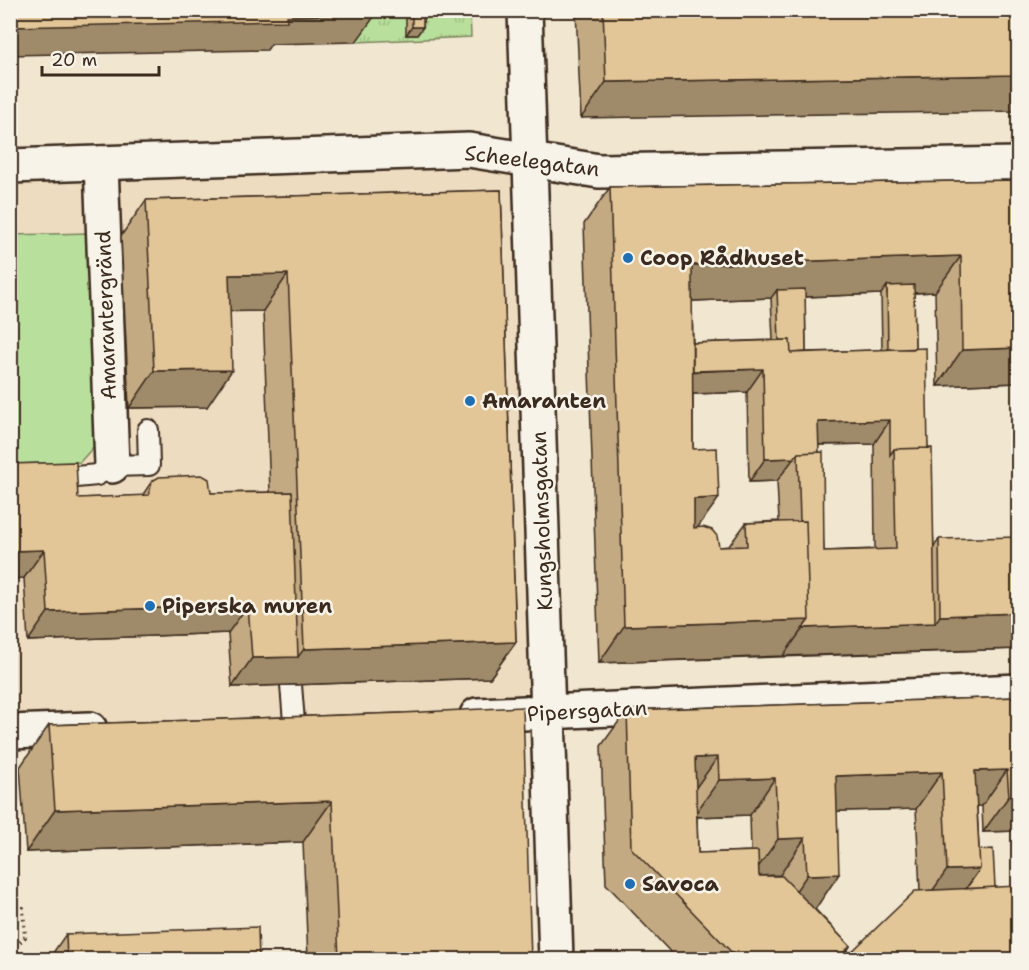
<svg xmlns="http://www.w3.org/2000/svg" width="1029" height="970" viewBox="0 0 1029 970" font-family="'Shantell Sans',sans-serif">
  <style>
    .built { fill: #eddcbf }
    .green { fill: #b8df9b; stroke: #7a845c; stroke-width: 1.5 }
    .park { fill: url(#park-tufts); stroke: #7a845c; stroke-width: 1.5 }
    .lines { fill: none; stroke-linecap: round; stroke-linejoin: round }
    .lane-casing { stroke: #3b2a1e; stroke-width: 24 }
    .street-casing { stroke: #3b2a1e; stroke-width: 38 }
    .secondary-casing { stroke: #3b2a1e; stroke-width: 38 }
    .path { stroke: #3b2a1e; stroke-width: 4; stroke-dasharray: 1.5 4.5; stroke-linecap: butt }
    .lane { stroke: #f7f3e8; stroke-width: 20 }
    .street { stroke: #f7f3e8; stroke-width: 33 }
    .secondary { stroke: #f7f3e8; stroke-width: 33 }
    .wall { fill: #c3aa82; stroke: #3b2a1e; stroke-width: 1.5; fill-rule: evenodd }
    .shaded-wall { fill: #9f8b6a; stroke: #3b2a1e; stroke-width: 1.5 }
    .building { fill: #e3c697; stroke: #3b2a1e; stroke-width: 1.5 }
    .poi-dot { fill: #1f6fb2; stroke: #f7f3e8; stroke-width: 2 }
    .labels { text-anchor: middle; dominant-baseline: central; stroke-width: 5; stroke-linejoin: round; paint-order: stroke }
    .street-label { font-size: 21px; fill: #3b2a1e; stroke: #f7f3e8 }
    .poi-label { font-size: 21px; font-weight: bold; fill: #3b2a1e; stroke: #f7f3e8; text-anchor: start }
  </style>
  <defs>
    <pattern id="park-tufts" width="24" height="20" patternUnits="userSpaceOnUse" patternTransform="scale(1.5)"><rect width="24" height="20" fill="#b8df9b"/><path d="M3 7l-1-3M5 7V3M7 7l1-3M15 17l-1-3M17 17v-4M19 17l1-3" fill="none" stroke="#9fc085"/></pattern>
  </defs>
  <rect width="100%" height="100%" fill="#f1e6d0"/>
  <filter id="ink" filterUnits="userSpaceOnUse"><feTurbulence type="fractalNoise" baseFrequency=".0167" numOctaves="2"/><feDisplacementMap in="SourceGraphic" scale="12" xChannelSelector="R" yChannelSelector="G"/><feConvolveMatrix kernelMatrix="1 2 1 2 8 2 1 2 1" color-interpolation-filters="sRGB"/></filter>
  <g filter="url(#ink)">
    <path class="built" d="M 527,150 L 546,710 L 11,731 L 10,168 Z"/>
    <path class="green" d="M 89,233 L 97,443 L 80,462 L 11,464 L 11,235 Z"/>
    <path class="park" d="M 355,11 L 470,11 L 471,37 L 356,42 Z
      M 11,773 L 12,773 L 15,886 L 11,887 Z"/>
    <g class="lines">
      <g class="lane-casing">
        <path id="lane" d="M 10,481 L 55,479 L 97,475 L 112,466 L 149,465 L 148,430
          M 291,685 L 294,722"/>
      </g>
      <g class="street-casing">
        <path id="street" d="M 525,10 L 556,960
          M 101,163 L 112,466
          M 477,715 L 1018,691
          M 10,732 L 90,729"/>
      </g>
      <g class="secondary-casing">
        <path id="secondary" d="M 10,166 L 469,150 L 599,171 L 1018,164"/>
      </g>
      <path class="path" d="M 10,909 L 23,908 L 25,937 L 10,952"/>
      <use href="#lane" class="lane"/>
      <use href="#street" class="street"/>
      <use href="#secondary" class="secondary"/>
    </g>
    <path class="wall" d="M 406,10 L 423,10 L 423,27 L 417,35 L 406,35 Z
      M 576,10 L 1018,10 L 581,118 Z
      M 1018,180 L 1018,383 L 937,386 L 935,292 L 914,293 L 915,349 L 928,448 L 934,547 L 939,539 L 1018,649 L 599,663 L 584,224 L 610,187 ZM 881,294 L 882,350 L 806,352 L 805,297 ZM 771,298 L 773,340 L 693,343 L 692,301 ZM 747,392 L 749,482 L 777,481 L 779,521 L 746,523 L 729,546 L 719,547 L 698,527 L 693,449 L 693,394 ZM 874,444 L 875,549 L 824,551 L 818,445 Z
      M 501,190 L 516,642 L 490,678 L 232,687 L 228,633 L 28,641 L 24,578 L 10,579 L 10,464 L 78,498 L 142,496 L 152,481 L 211,493 L 270,492 L 263,311 L 230,311 L 207,407 L 129,408 L 121,236 L 146,200 Z
      M 1018,697 L 1018,831 L 983,832 L 982,806 L 977,806 L 979,850 L 995,887 L 920,891 L 916,809 L 837,811 L 815,909 L 850,946 L 841,960 L 678,960 L 606,884 L 601,746 L 627,710 ZM 750,815 L 751,851 L 698,853 L 697,817 Z
      M 402,713 L 531,960 L 308,960 L 303,842 L 26,852 L 20,767 L 49,725 Z
      M 66,934 L 259,960 L 48,960 Z"/>
    <path class="shaded-wall" d="M 376,14 L 356,42 L 271,44 L 267,50 L 10,55 L 10,27 L 287,16 Z
      M 412,27 L 423,27 L 417,35 L 406,35 Z
      M 1018,75 L 1018,111 L 581,118 L 606,82 Z
      M 961,256 L 935,292 L 887,294 L 887,286 L 881,294 L 778,298 L 777,290 L 771,298 L 667,302 L 692,265 Z
      M 288,274 L 263,311 L 204,312 L 229,275 Z
      M 1018,348 L 1018,383 L 937,386 L 962,350 Z
      M 763,369 L 747,392 L 667,395 L 683,372 Z
      M 232,370 L 207,407 L 129,408 L 154,371 Z
      M 890,420 L 874,444 L 802,445 L 818,422 Z
      M 794,458 L 777,481 L 749,482 L 765,459 Z
      M 719,498 L 693,534 L 694,499 Z
      M 44,550 L 24,578 L 10,579 L 10,551 Z
      M 248,605 L 228,633 L 28,641 L 48,612 Z
      M 1018,613 L 1018,649 L 783,656 L 803,628 L 935,623 L 940,616 Z
      M 809,620 L 783,656 L 599,663 L 624,626 Z
      M 516,642 L 490,678 L 232,687 L 252,658 L 298,657 L 304,649 Z
      M 718,757 L 692,793 L 695,758 Z
      M 1007,770 L 982,806 L 949,807 L 975,771 Z
      M 942,772 L 916,809 L 810,812 L 836,776 Z
      M 775,778 L 750,815 L 693,817 L 719,780 Z
      M 1009,796 L 1018,796 L 1018,831 L 983,832 Z
      M 332,801 L 303,842 L 26,852 L 55,810 Z
      M 805,838 L 780,875 L 752,876 L 778,839 Z
      M 980,869 L 960,897 L 921,907 L 947,870 Z
      M 839,874 L 814,911 L 781,912 L 807,875 Z
      M 850,946 L 841,960 L 836,960 Z"/>
    <path class="building" d="M 10,10 L 376,10 L 376,14 L 287,16 L 287,21 L 10,27 Z
      M 412,10 L 423,10 L 423,27 L 412,27 Z
      M 603,10 L 1018,10 L 1018,75 L 606,82 Z
      M 1018,180 L 1018,348 L 962,350 L 961,256 L 692,265 L 693,449 L 717,448 L 719,498 L 694,499 L 694,528 L 703,527 L 712,530 L 717,536 L 719,547 L 747,546 L 746,523 L 806,521 L 809,620 L 624,626 L 610,187 Z
      M 501,190 L 516,642 L 304,649 L 288,274 L 229,275 L 232,370 L 154,371 L 146,200 Z
      M 914,285 L 915,349 L 888,349 L 887,286 Z
      M 805,289 L 806,352 L 791,353 L 790,340 L 779,340 L 777,290 Z
      M 790,340 L 791,353 L 926,348 L 928,448 L 894,449 L 890,455 L 890,420 L 818,422 L 819,452 L 798,453 L 794,458 L 765,459 L 763,369 L 693,371 L 693,343 Z
      M 932,448 L 935,623 L 803,628 L 809,620 L 806,521 L 800,521 L 798,453 L 823,452 L 824,551 L 896,549 L 894,449 Z
      M 76,462 L 78,498 L 149,495 L 152,481 L 159,477 L 202,475 L 209,479 L 211,493 L 292,492 L 298,657 L 252,658 L 248,605 L 48,612 L 44,550 L 10,551 L 10,464 Z
      M 1018,537 L 1018,613 L 940,616 L 939,539 Z
      M 1018,697 L 1018,796 L 1009,796 L 1007,770 L 975,771 L 980,869 L 947,870 L 942,772 L 836,776 L 839,874 L 807,875 L 805,838 L 778,839 L 775,778 L 719,780 L 718,757 L 695,758 L 698,853 L 758,851 L 759,876 L 782,876 L 850,946 L 836,960 L 739,960 L 631,848 L 627,710 Z
      M 523,707 L 531,960 L 339,960 L 332,801 L 55,810 L 49,725 L 402,713 Z
      M 993,849 L 995,887 L 966,889 L 980,869 L 979,850 Z
      M 1018,886 L 1018,960 L 843,960 L 915,891 Z
      M 258,927 L 259,960 L 67,960 L 66,934 Z"/>
  </g>
  <g class="poi-dot">
    <circle cx="628" cy="258" r="6"/>
    <circle cx="470" cy="401" r="6"/>
    <circle cx="150" cy="606" r="6"/>
    <circle cx="630" cy="884" r="6"/>
  </g>
  <g class="labels">
    <g class="street-label">
      <text transform="translate(532 161) rotate(7)">Scheelegatan</text>
      <text transform="translate(106 315) rotate(-92)">Amarantergränd</text>
      <text transform="translate(542 521) rotate(-92)">Kungsholmsgatan</text>
      <text transform="translate(587 711) rotate(-3)">Pipersgatan</text>
    </g>
    <g class="poi-label">
      <text x="640" y="258">Coop Rådhuset</text>
      <text x="482" y="401">Amaranten</text>
      <text x="162" y="606">Piperska muren</text>
      <text x="642" y="884">Savoca</text>
    </g>
  </g>
  <rect width="1029" height="970" fill="none" stroke="#f7f3e8" stroke-width="36"/>
  <rect x="18" y="18" width="993" height="934" fill="none" stroke="#3b2a1e" stroke-width="2" filter="url(#ink)"/>
  <path d="M42 66v9h117v-9" fill="none" stroke="#3b2a1e" stroke-width="3"/>
  <text x="51" y="66" font-size="18" fill="#3b2a1e" stroke="#f7f3e8" stroke-width="4.5" paint-order="stroke">20 m</text>
</svg>
